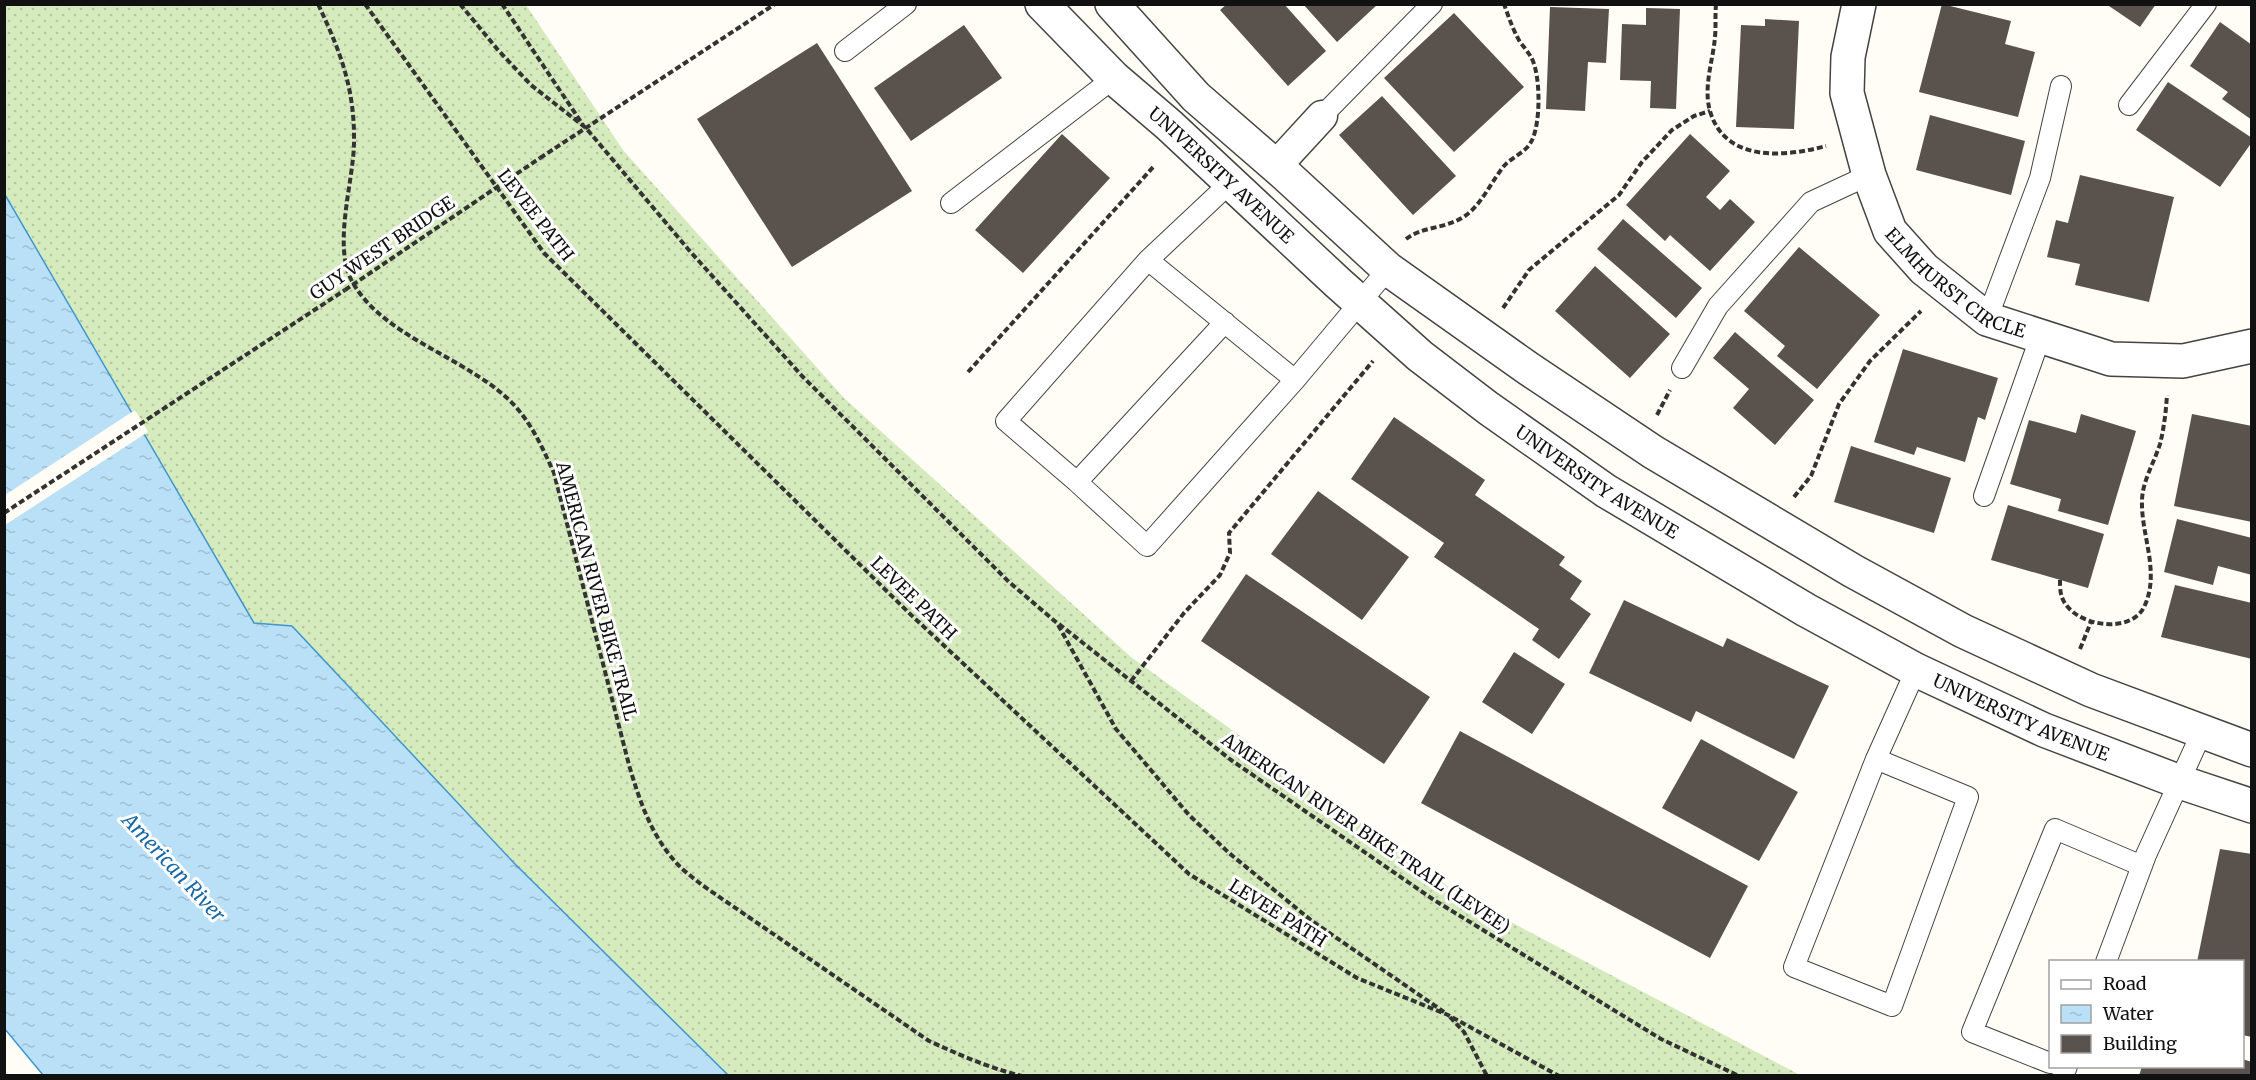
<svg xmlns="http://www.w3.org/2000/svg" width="2256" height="1080" viewBox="0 0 2256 1080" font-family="Merriweather,serif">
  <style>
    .grass { fill: url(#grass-dots) }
    .water { fill: url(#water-ripples); stroke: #3f96cf; stroke-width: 1.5 }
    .pier { fill: #fffdf5 }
    .building { fill: #5a524d }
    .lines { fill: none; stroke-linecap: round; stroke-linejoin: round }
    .service-casing { stroke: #444; stroke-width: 22 }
    .pedestrian-casing { stroke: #444; stroke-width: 33 }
    .minor-casing { stroke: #444; stroke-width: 36 }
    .tertiary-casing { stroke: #444; stroke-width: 36 }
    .path { stroke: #333; stroke-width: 4; stroke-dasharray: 6 3; stroke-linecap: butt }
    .service { stroke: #fff; stroke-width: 20 }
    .pedestrian { stroke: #fff; stroke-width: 30 }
    .minor { stroke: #fff; stroke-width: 33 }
    .tertiary { stroke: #fff; stroke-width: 33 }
    .path-bridge { stroke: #333; stroke-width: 4; stroke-dasharray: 6 3; stroke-linecap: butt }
    .labels { text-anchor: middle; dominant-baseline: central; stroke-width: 6; stroke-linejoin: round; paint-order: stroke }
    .street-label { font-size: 18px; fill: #111; stroke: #fff }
    .water-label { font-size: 20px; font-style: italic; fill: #1768a6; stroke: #fff }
  </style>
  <defs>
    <pattern id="grass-dots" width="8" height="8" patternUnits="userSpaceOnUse" patternTransform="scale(1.5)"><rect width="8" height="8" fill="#d5ebbd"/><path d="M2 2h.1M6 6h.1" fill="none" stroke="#b6c8a1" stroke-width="1.8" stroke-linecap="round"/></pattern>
    <pattern id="water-ripples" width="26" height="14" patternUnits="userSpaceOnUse" patternTransform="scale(1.5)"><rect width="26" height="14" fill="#b9e0f7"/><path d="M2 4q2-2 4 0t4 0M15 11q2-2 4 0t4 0" fill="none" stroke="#9ebfd3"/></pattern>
  </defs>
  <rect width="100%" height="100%" fill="#fffdf5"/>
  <path class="grass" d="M 4,5 L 526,5 L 623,150 L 844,398 L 1131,657 L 1460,895 L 1800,1075 L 728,1075 L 514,863 L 254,623 L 5,193 Z"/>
  <path class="water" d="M 4,193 L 254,623 L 292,626 L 514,863 L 728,1075 L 43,1075 L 4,1028 Z"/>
  <path class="pier" d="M 135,410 L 148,432 L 5,525 L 5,495 Z"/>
  <path class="building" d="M 1227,4 L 1284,4 L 1326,51 L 1288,86 L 1220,10 Z
    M 1303,4 L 1378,4 L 1337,42 Z
    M 1942,4 L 2011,21 L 2005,44 L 2035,52 L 2018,117 L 1919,92 Z
    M 2106,4 L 2156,4 L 2140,27 Z
    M 1550,7 L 1609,9 L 1606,63 L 1588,62 L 1585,111 L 1546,109 Z
    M 1646,8 L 1680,9 L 1676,109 L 1650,108 L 1651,81 L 1620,80 L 1622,24 L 1646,25 Z
    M 1454,13 L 1524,87 L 1454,152 L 1384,78 Z
    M 1765,19 L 1799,21 L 1794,129 L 1736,127 L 1741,25 L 1765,26 Z
    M 2220,22 L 2252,45 L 2252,120 L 2222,99 L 2228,92 L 2190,66 Z
    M 964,25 L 1002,78 L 911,141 L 874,88 Z
    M 817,43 L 912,191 L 792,267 L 697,119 Z
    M 2168,82 L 2252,138 L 2252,142 L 2220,187 L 2136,130 Z
    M 1382,96 L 1456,176 L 1413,215 L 1339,135 Z
    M 1930,115 L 2025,141 L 2011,195 L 1916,170 Z
    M 1062,134 L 1110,178 L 1023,273 L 975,230 Z
    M 1690,134 L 1730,171 L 1706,197 L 1720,210 L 1730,199 L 1755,222 L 1710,271 L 1670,235 L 1665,241 L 1626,205 Z
    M 2080,175 L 2174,197 L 2149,302 L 2075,285 L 2080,264 L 2047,257 L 2056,220 L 2068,223 Z
    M 1623,219 L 1702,288 L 1676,318 L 1597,249 Z
    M 1799,247 L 1880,315 L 1817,389 L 1777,356 L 1785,346 L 1744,311 Z
    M 1595,266 L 1670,334 L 1630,378 L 1555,311 Z
    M 1735,332 L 1814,400 L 1775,445 L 1733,408 L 1749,389 L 1713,358 Z
    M 1903,349 L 1998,378 L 1985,420 L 1978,417 L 1965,462 L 1917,447 L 1914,455 L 1874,442 Z
    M 2081,414 L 2136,431 L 2108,525 L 2058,511 L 2061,499 L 2010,484 L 2029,420 L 2076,433 Z
    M 2192,414 L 2252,426 L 2252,522 L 2174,506 Z
    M 1394,417 L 1485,480 L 1475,495 L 1565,557 L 1559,565 L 1582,581 L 1570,599 L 1591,614 L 1559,659 L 1532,640 L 1539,629 L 1434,557 L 1444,543 L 1351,479 Z
    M 1851,446 L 1951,478 L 1934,533 L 1834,502 Z
    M 1318,491 L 1409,557 L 1362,620 L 1271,554 Z
    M 2008,505 L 2104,534 L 2088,588 L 1991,560 Z
    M 2177,519 L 2252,538 L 2252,575 L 2218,566 L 2213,585 L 2164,572 Z
    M 1246,574 L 1430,697 L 1384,764 L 1201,641 Z
    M 2175,585 L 2252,603 L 2252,659 L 2161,637 Z
    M 1624,600 L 1723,647 L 1727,638 L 1829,686 L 1794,759 L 1696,711 L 1691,722 L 1589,673 Z
    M 1514,652 L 1565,684 L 1532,734 L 1482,702 Z
    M 1460,731 L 1748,886 L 1710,958 L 1421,803 Z
    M 1701,739 L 1798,792 L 1759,861 L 1662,808 Z
    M 2220,849 L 2252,854 L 2252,1037 L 2242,1035 L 2242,962 L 2197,962 Z
    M 2242,1059 L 2252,1062 L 2252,1076 L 2139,1076 L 2142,1066 L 2242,1066 Z"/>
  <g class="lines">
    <g class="service-casing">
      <path id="service" d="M 845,51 L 906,4
        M 2129,105 L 2206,4
        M 1322,116 L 1432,4
        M 951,203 L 1114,78
        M 1148,260 L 1231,182
        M 1987,319 L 2040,178 L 2061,86
        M 1682,368 L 1718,306 L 1811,202 L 1869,175
        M 1295,380 L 1148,260 L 1006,421 L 1077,482 L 1147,546 L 1295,380 L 1388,269
        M 1077,482 L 1225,322
        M 1984,496 L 2040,338
        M 1876,759 L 1968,797 L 1892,1006 L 1794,967 L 1876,759 L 1916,670
        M 2106,962 L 2146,855 L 2202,732
        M 2050,1063 L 1972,1032 L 2055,829 L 2142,866
        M 2059,1066 L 2066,1069 L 2067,1066"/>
    </g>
    <g class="pedestrian-casing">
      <path id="pedestrian" d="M 1276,166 L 1322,116"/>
    </g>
    <g class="minor-casing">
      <g id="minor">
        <path id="s1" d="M 1859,4 L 1848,57 L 1847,93 L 1869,175 L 1890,231 L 1924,269 L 1987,319 L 2111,359 L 2183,361 L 2252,346"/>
      </g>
    </g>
    <g class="tertiary-casing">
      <g id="tertiary">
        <path id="s2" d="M 1042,4 L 1114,78 L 1169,125 L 1337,282 L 1420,356 L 1488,408 L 1606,491 L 1806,610 L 1916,670 L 2044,730 L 2180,782 L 2252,806"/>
        <path d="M 1112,4 L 1196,97 L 1287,176 L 1388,269 L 1529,369 L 1653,452 L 1853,571 L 1963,631 L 2091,690 L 2252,750"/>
      </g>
    </g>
    <path class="path" d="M 318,4 C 341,53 355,89 354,144 C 353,184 332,248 353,283 C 385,339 472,359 515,406 C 533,426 543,449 554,473 L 629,765 C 639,799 650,832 673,859 C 681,869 692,877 702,885 L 929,1041 C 960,1055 989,1068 1022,1076
      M 365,4 L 544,253 L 909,613 L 1189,874 L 1357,978 L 1448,1015 L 1559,1076
      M 460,4 L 498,50 L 531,85 L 586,128 L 688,249 L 802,376 L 1009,582 L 1057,623 L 1116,729 L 1189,815 L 1229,853 L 1312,921 L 1444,1012
      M 502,4 L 583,125
      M 1716,4 C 1715,15 1716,26 1715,37 C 1713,61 1703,87 1710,111 C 1725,163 1785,157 1826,146
      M 540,158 L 775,4
      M 1406,239 C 1423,226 1446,229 1465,216 C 1482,204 1491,182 1504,166 C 1512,157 1526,152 1531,142 C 1541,125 1541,74 1531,57 C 1528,52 1524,47 1520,42 C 1513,30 1509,18 1504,4
      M 1503,308 L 1529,270 L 1619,195 L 1642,162 L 1672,130 L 1694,116 L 1710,111
      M 968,372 L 1155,165
      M 1657,415 L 1670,390
      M 1794,497 L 1811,476 L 1839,404 L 1870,361 L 1921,311
      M 4,513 L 345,290
      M 2060,580 C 2060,584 2060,590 2061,594 C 2068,626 2132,637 2145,605 C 2160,571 2141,535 2142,501 C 2142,482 2154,463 2160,444 C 2164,428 2166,411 2167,395
      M 1059,624 L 1231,760 L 1434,900 L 1661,1039 L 1739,1076
      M 2080,649 L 2091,622
      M 1131,681 L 1184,613 L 1220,575 L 1230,553 L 1229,533 L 1373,361
      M 1450,1017 L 1464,1032 L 1487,1076"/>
    <use href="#service" class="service"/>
    <use href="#pedestrian" class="pedestrian"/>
    <use href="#minor" class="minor"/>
    <use href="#tertiary" class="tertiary"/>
    <path class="path-bridge" d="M 345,290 L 540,158"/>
  </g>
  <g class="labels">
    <g class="street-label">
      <text stroke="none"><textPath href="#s2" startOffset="248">UNIVERSITY AVENUE</textPath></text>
      <text transform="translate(536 215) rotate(52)">LEVEE PATH</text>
      <text transform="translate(382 248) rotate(-34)">GUY WEST BRIDGE</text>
      <text stroke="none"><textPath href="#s1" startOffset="320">ELMHURST CIRCLE</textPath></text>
      <text stroke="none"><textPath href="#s2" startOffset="734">UNIVERSITY AVENUE</textPath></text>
      <text transform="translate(597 591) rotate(75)">AMERICAN RIVER BIKE TRAIL</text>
      <text transform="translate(914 598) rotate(44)">LEVEE PATH</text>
      <text stroke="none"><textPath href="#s2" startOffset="1220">UNIVERSITY AVENUE</textPath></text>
      <text transform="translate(1366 833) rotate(34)">AMERICAN RIVER BIKE TRAIL (LEVEE)</text>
      <text transform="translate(1278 913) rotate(32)">LEVEE PATH</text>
    </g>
    <g class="water-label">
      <text transform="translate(174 867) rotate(47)">American River</text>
    </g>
  </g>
  <rect width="2256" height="1080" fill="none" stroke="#111111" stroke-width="12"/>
  <rect x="2049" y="960" width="195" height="108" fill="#ffffff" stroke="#a0a0a0" stroke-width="1.5"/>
  <rect x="2061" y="980" width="30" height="9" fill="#ffffff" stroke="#a0a0a0" stroke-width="1.5"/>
  <text x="2103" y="990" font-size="18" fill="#111111">Road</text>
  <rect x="2061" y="1005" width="30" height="18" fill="url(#water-ripples)" stroke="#a0a0a0" stroke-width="1.5"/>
  <text x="2103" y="1020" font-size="18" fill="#111111">Water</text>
  <rect x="2061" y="1035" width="30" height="18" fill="#5a524d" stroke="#a0a0a0" stroke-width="1.5"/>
  <text x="2103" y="1050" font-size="18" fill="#111111">Building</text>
</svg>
